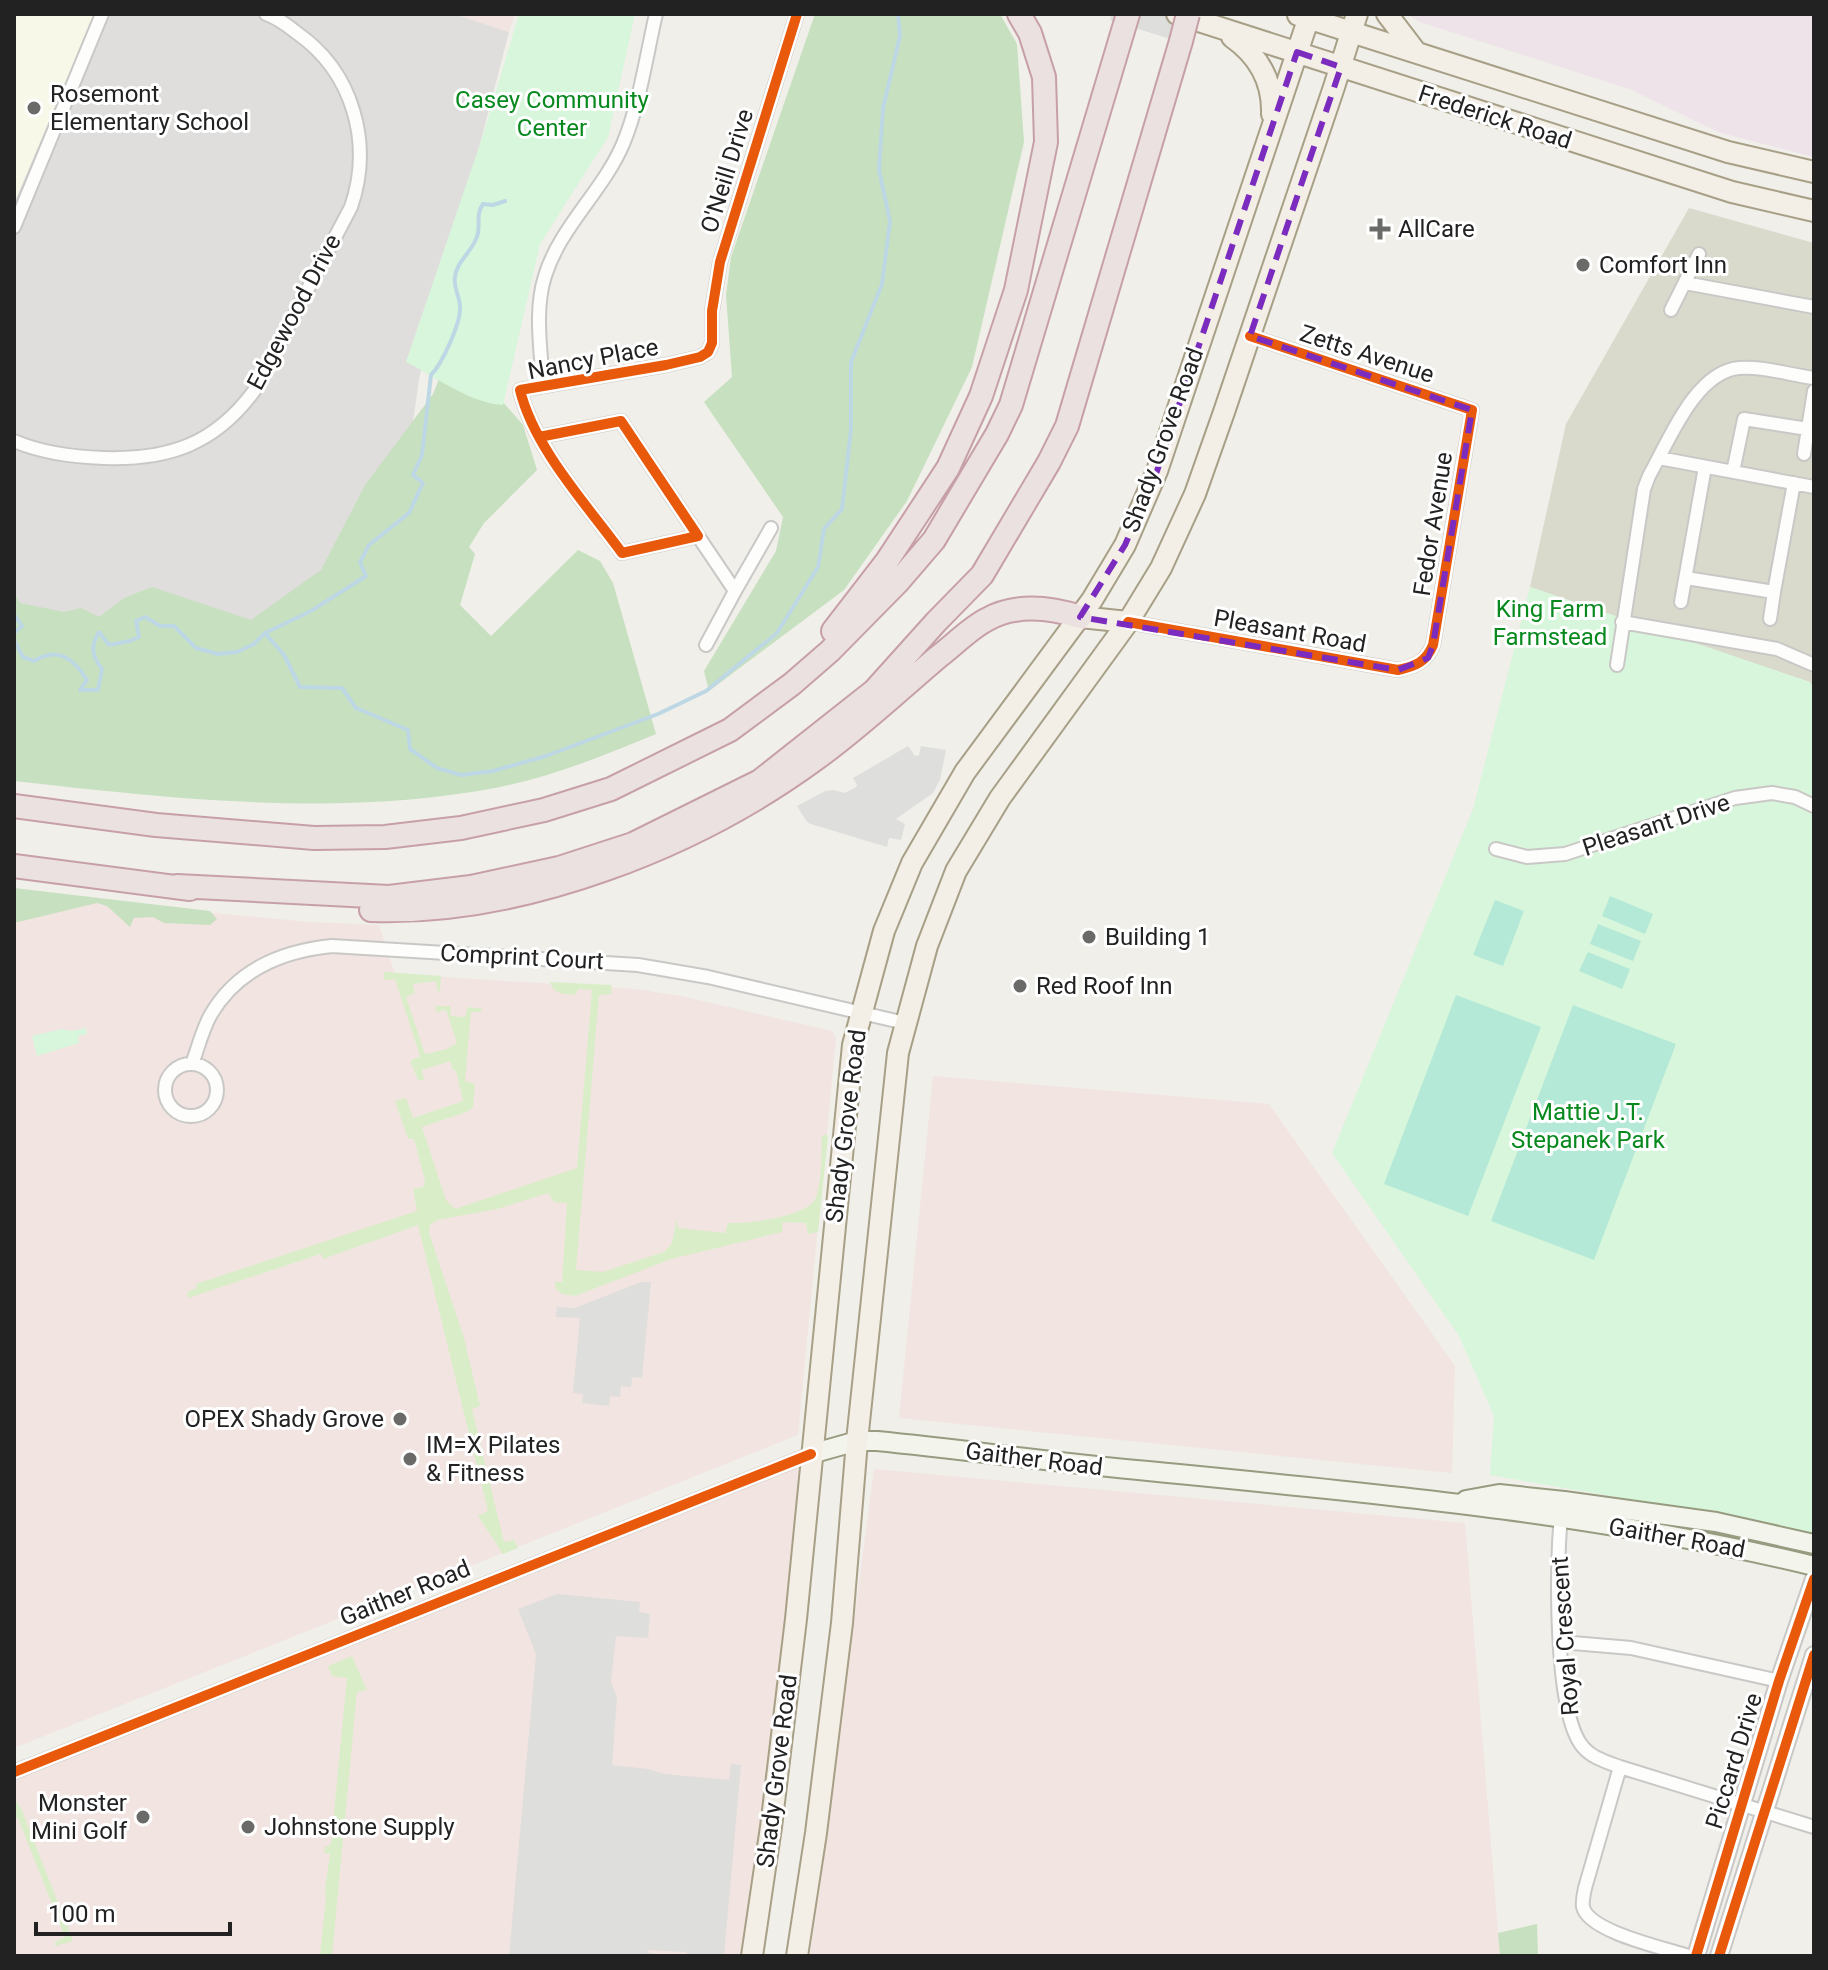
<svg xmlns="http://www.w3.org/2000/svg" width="1828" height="1970" viewBox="0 0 1828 1970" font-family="Roboto,sans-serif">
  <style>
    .residential { fill: #dfdedc }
    .commercial { fill: #f2e4e0 }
    .industrial { fill: #ede3e8 }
    .education { fill: #f7f8e7 }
    .religious { fill: #dededc }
    .construction { fill: #d9dacc }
    .grass { fill: #d9eec8 }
    .forest { fill: #c7e0bf }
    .park { fill: #d8f6db }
    .pitch { fill: #b5e9d7 }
    .pier { fill: #dededd }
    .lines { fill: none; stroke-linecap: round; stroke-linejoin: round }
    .stream { stroke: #bdd8e4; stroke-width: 4 }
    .minor-casing { stroke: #c9c8c6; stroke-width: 16 }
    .tertiary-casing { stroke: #c9c8c6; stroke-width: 20 }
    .secondary-casing { stroke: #979b80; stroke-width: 22 }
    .primary-casing { stroke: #a79f86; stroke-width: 24 }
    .motorway-casing { stroke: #c7a0a7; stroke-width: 26 }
    .minor { stroke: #fdfdfc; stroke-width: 12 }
    .tertiary { stroke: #fdfdfc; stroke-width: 16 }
    .secondary { stroke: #f3f5ec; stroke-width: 18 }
    .primary { stroke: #f3eee6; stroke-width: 20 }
    .motorway { stroke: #ece1e1; stroke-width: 22 }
    .motorway-bridge-casing { stroke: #c7a0a7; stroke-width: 26; stroke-linecap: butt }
    .motorway-bridge { stroke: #ece1e1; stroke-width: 22 }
    .cycleway-casing { stroke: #fff; stroke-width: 15 }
    .cycleway { stroke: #e8590c; stroke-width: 10 }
    .marked { fill: none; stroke: #7b2cbf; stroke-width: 6; stroke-dasharray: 16 10; stroke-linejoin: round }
    .poi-dot { fill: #6a6a68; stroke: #fff; stroke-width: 3 }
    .labels { text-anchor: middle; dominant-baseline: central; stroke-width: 6; stroke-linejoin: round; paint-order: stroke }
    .poi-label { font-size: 24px; fill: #222; stroke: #fff; text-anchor: start }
    .park-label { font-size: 24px; fill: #07891e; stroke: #fff }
    .street-label { font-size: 24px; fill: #222; stroke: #fff }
  </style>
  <rect width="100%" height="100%" fill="#f0efea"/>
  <path class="residential" d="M 95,14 L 455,14 L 509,32 L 419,379 L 395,551 L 253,635 L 122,635 L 14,604 L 14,203 Z"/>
  <path class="commercial" d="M 455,14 L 515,14 L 509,32 Z
    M 14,894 L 309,922 L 379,925 L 395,974 L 636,989 L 681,996 L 832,1031 L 836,1038 L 798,1435 L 14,1748 Z
    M 933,1076 L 1269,1104 L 1455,1366 L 1452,1473 L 899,1418 Z
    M 809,1456 L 751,1956 L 14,1956 L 14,1776 Z
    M 874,1469 L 1465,1523 L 1500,1956 L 810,1956 Z"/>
  <path class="industrial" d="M 1407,14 L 1814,14 L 1814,157 L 1718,132 L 1632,90 L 1420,22 Z"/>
  <path class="education" d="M 14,14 L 95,14 L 14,203 Z"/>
  <path class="religious" d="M 908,746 L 915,756 L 919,755 L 921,746 L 946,750 L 940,780 L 933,793 L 896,819 L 905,824 L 901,840 L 889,838 L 887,847 L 811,824 L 807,822 L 797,806 L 825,791 L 834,790 L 844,793 L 855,788 L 857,785 L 853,778 Z
    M 641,1282 L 651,1282 L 642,1378 L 632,1377 L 631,1387 L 621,1386 L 620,1397 L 610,1396 L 609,1406 L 582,1403 L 583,1394 L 573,1393 L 580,1318 L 556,1317 L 557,1307 L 575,1308 Z
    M 557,1594 L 640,1602 L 639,1612 L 650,1614 L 648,1638 L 616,1636 L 611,1682 L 617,1698 L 612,1765 L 648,1769 L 664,1774 L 729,1780 L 731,1764 L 741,1765 L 724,1956 L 689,1956 L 686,1952 L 648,1950 L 647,1952 L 656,1954 L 656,1956 L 509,1956 L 536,1654 L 518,1609 Z"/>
  <path class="construction" d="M 1689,208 L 1814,243 L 1814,688 L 1809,682 L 1530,587 L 1566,424 Z"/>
  <path class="grass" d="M 384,972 L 441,976 L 440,992 L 437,990 L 436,981 L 413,984 L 415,993 L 406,997 L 425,1054 L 447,1049 L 457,1043 L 446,1010 L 436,1012 L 435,1006 L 450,1006 L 451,1016 L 465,1017 L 468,1007 L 482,1009 L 480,1012 L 471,1012 L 465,1081 L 475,1084 L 473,1107 L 467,1112 L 422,1127 L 446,1200 L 455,1209 L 577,1168 L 592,990 L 578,989 L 575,995 C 564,994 554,995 550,982 L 612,985 L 611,994 L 599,995 L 576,1270 L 603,1272 L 664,1252 L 672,1243 L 677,1218 L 678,1228 L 725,1233 L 728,1223 C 747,1224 802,1217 814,1201 C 822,1190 821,1152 822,1137 L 826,1134 L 828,1137 L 818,1232 L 808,1234 L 806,1223 L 783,1222 L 782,1232 L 671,1259 L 575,1296 L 562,1294 L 556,1289 L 555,1282 L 562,1282 L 567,1203 L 554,1202 L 548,1193 L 497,1209 L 437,1220 L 430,1225 L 429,1233 L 464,1338 L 480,1406 L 472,1409 L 504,1542 L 514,1540 L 518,1548 L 503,1554 L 478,1516 L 488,1511 L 418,1225 L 323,1259 L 321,1254 L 188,1298 L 187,1295 L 189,1291 L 197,1288 L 196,1284 L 417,1211 L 413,1189 L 423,1187 L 425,1180 L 414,1139 L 408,1139 L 395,1101 L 406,1098 L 413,1118 L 463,1101 L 456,1071 L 453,1070 L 450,1061 L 422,1070 L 424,1080 L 418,1080 L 410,1061 L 420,1056 L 395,979 L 384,980 Z
    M 352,1656 L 367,1690 L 357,1692 L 332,1956 L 320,1956 L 326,1897 L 325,1890 L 330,1854 L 324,1853 L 325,1847 L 331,1844 L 347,1678 L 332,1676 L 328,1666 Z
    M 14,1798 L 21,1808 L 73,1941 L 55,1946 L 55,1942 L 65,1937 L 18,1818 L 14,1819 Z"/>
  <path class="forest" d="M 815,14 L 1000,14 L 1017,44 L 1024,142 L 972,367 L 907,501 L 844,590 L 709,691 L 704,671 L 776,551 L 783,517 L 704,402 L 732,377 L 726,295 L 731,257 Z
    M 444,367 L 502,401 L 523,425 L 537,470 L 484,523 L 469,547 L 475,554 L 460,605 L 491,636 L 578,550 L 600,561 L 613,583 L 656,734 C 605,755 554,776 500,787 C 341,818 174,799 14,781 L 14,593 L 20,603 L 64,612 L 81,608 L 99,617 L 124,598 L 152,587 L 251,620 L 321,570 L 365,485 L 433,394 Z
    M 14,888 L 210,911 L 217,919 L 210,925 L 164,923 L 153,917 L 134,918 L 130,927 L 107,906 L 97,903 L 14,923 Z
    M 1537,1924 L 1538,1956 L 1500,1956 L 1498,1933 Z"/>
  <path class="park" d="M 519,14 L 635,14 L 608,137 L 540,244 L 503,405 C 472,404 434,376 406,362 L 482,138 Z
    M 1530,587 L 1810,682 L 1814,689 L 1814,1535 L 1732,1517 L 1490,1475 L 1494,1416 L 1459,1336 L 1332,1153 L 1473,809 Z
    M 86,1028 L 87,1034 L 78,1036 L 79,1043 L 37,1056 L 32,1036 L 62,1029 L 72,1031 Z"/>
  <path class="pitch" d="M 1610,896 L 1653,914 L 1645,934 L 1602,916 Z
    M 1495,900 L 1524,911 L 1503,966 L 1473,955 Z
    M 1598,924 L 1641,941 L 1633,961 L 1590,944 Z
    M 1588,952 L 1630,969 L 1622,989 L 1579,971 Z
    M 1456,995 L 1541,1027 L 1468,1216 L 1384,1184 Z
    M 1573,1005 L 1676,1044 L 1594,1260 L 1491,1221 Z"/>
  <path class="pier" d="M 1111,14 L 1201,14 L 1192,46 L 1110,20 Z"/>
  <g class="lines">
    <path class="stream" d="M 14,615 L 22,626 L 14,633
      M 265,633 L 284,655 L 300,687 L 342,688 L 356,708 L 408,730 L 410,749 L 437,768 L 461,775 L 493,771 L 546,756 L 658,714 L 706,691 L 777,633 L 818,567 L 824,529 L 842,509 L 851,429 L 851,362 L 882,284 L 890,221 L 879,170 L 883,108 L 900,36 L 898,14
      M 14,640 L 23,657 L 34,661 C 58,646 74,659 87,680 L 80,690 L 98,690 L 102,669 C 92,656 90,647 99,632 L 109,645 L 130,641 L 139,637 L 136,621 L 145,617 L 160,626 L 174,626 L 196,648 L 218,654 L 237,652 L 254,644 L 265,633 L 311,611 L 366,576 L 360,562 L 369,545 L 409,513 L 423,483 L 413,475 L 422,455 L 431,375 C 442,364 461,323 460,307 C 460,297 453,287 455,277 C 456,261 475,250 478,233 C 480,221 476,214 483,204 L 493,205 L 505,201"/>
    <g class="minor-casing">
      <path id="minor" d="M 14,227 L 102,14
        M 1685,283 L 1814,307
        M 1671,310 L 1699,254
        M 543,385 C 541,350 534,310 545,276 C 560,227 603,191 623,144 C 640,103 646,57 656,14
        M 539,437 L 621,421 L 698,536 L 622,553 C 587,505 534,448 520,390 L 666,365 L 700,357 L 708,352 L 712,343 L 712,311 L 720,262 L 797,14
        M 14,441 C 42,453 74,457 104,458 C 169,460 215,444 254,391 L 351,207 C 373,143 353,72 297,33 C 287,25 278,18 266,14
        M 1804,454 L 1814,391
        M 1659,458 L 1814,487
        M 1733,472 L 1744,419 L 1808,429
        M 698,536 L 735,591 L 706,645
        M 1686,578 L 1774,592 L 1794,483
        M 735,591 L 771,528
        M 1681,602 L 1705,467
        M 1770,619 L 1774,592
        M 1128,622 L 1398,670 C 1416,666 1426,662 1433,645 L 1472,410 L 1250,336
        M 1622,622 L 1777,649 L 1814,665
        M 1617,665 L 1644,489 L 1649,476 C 1669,441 1695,372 1739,368 C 1763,366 1790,375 1814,378
        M 1496,849 L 1527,857 L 1565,854 L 1735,798 L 1772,793 L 1795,797 L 1814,806
        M 192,1064 C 198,1048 202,1031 210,1016 C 236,970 282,951 332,946 L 638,965 L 708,977 L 905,1023
        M165 1090a26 26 0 1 1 52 0a26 26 0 1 1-52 0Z
        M 1561,1517 C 1556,1562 1554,1714 1583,1747 C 1592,1758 1607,1762 1620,1767 L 1814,1827
        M 1561,1642 L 1631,1648 L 1779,1681
        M 1620,1767 L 1585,1888 C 1584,1893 1582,1902 1583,1907 C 1589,1932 1665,1948 1688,1956
        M 14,1772 L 811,1454"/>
    </g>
    <g class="tertiary-casing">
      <path id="tertiary" d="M 1696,1956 L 1779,1681 L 1814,1579
        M 1719,1956 L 1814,1655"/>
    </g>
    <g class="secondary-casing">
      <path id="secondary" d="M 811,1454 L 857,1441 L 877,1441 C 968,1450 1058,1463 1148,1471 C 1371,1493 1596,1513 1814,1566
        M 1466,1500 L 1499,1494 L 1564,1501 L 1716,1522 L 1814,1544"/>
    </g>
    <g class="primary-casing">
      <path id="primary" d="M 1177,14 L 1732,192 L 1814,211
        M 1387,14 L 1416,52
        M 1298,15 L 1728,152 L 1814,172
        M 1232,37 C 1259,56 1273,81 1272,114
        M 1080,617 L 1128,622
        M 752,1956 L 771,1827 L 796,1619 L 853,1045 L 884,931 L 912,863 L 965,772 L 1092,600 L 1125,545 L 1157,471 L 1310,14
        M 797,1956 L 816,1833 L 842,1623 L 857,1441 L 898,1053 L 927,946 L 956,871 L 1000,798 L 1128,622 L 1161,568 L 1195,494 L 1224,412 L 1334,87 L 1357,14"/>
    </g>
    <g class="motorway-casing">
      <path id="motorway" d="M 833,631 L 887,561 L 948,468 L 981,396 L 1016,290 L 1046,142 L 1044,77 L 1030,33 L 1019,14
        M 14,806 L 156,825 L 314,838 L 385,837 L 461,828 L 544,810 L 611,789 L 730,730 L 792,684 L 830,651 L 897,583 L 934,540 L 997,434 L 1011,405 L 1128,14
        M 14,866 L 190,889
        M 177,886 L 389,897 L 471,887 L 559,868 L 633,844 L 760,781 L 874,691 L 936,622 L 982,575 L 1049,462 L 1067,426 L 1181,41
        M 371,910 C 523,915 696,847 817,758 C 860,727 898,691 938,657 C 954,645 969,629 986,620 C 1016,603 1049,607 1080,617"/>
    </g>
    <use href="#minor" class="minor"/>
    <use href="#tertiary" class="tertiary"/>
    <use href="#secondary" class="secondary"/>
    <use href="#primary" class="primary"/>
    <use href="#motorway" class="motorway"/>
    <g class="motorway-bridge-casing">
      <path id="motorway-bridge" d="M 1181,41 L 1188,14"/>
    </g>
    <use href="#motorway-bridge" class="motorway-bridge"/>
    <g class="cycleway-casing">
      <path id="cycleway" d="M 539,437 L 621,421 L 698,536 L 622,553 C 587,505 534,448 520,390 L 666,365 L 700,357 L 708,352 L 712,343 L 712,311 L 720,262 L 797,14
        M 1128,622 L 1398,670 C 1416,666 1426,662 1433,645 L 1472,410 L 1250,336
        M 14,1772 L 811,1454
        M 1696,1956 L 1779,1681 L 1814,1579
        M 1719,1956 L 1814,1655"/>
    </g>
    <use href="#cycleway" class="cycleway"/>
  </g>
  <path class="marked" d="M 1297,52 L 1341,67 L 1250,336 L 1472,410 L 1433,645 L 1428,658 L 1398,670 L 1080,617 L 1125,545 L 1157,471 Z"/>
  <g class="poi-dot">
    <circle cx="34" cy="108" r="8"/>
    <path d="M1376 217h8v8h8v8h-8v8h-8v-8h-8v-8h8z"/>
    <circle cx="1583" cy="265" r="8"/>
    <circle cx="1089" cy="937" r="8"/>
    <circle cx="1020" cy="986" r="8"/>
    <circle cx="400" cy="1419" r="8"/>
    <circle cx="410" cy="1459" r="8"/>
    <circle cx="143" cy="1817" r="8"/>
    <circle cx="248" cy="1827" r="8"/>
  </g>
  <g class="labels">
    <g class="poi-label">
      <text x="50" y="94">Rosemont<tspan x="50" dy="28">Elementary School</tspan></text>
      <text x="1398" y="229">AllCare</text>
      <text x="1599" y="265">Comfort Inn</text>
      <text x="1105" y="937">Building 1</text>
      <text x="1036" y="986">Red Roof Inn</text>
      <text x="384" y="1419" text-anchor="end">OPEX Shady Grove</text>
      <text x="426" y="1445">IM=X Pilates<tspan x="426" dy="28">&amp; Fitness</tspan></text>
      <text x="127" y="1803" text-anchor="end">Monster<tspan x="127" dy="28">Mini Golf</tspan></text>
      <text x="264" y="1827">Johnstone Supply</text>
    </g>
    <g class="park-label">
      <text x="552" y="100">Casey Community<tspan x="552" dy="28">Center</tspan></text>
      <text x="1550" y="609">King Farm<tspan x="1550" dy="28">Farmstead</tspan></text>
      <text x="1588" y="1112">Mattie J.T.<tspan x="1588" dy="28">Stepanek Park</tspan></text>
    </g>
    <g class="street-label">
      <text transform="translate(1495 117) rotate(18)">Frederick Road</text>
      <text transform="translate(727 171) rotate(-73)">O'Neill Drive</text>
      <text transform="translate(294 312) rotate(-62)">Edgewood Drive</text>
      <text transform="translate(1367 354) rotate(18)">Zetts Avenue</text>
      <text transform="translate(593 359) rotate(-11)">Nancy Place</text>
      <text transform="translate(1163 440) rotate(-70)">Shady Grove Road</text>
      <text transform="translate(1433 524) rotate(-81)">Fedor Avenue</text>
      <text transform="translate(1290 631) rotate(10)">Pleasant Road</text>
      <text transform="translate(1656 825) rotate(-18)">Pleasant Drive</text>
      <text transform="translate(522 957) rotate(3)">Comprint Court</text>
      <text transform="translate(846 1126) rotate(-83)">Shady Grove Road</text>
      <text transform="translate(1034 1459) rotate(7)">Gaither Road</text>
      <text transform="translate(1677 1538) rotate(10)">Gaither Road</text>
      <text transform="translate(405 1593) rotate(-22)">Gaither Road</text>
      <text transform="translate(1565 1636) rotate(-94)">Royal Crescent</text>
      <text transform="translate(1734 1761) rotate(-73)">Piccard Drive</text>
      <text transform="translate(777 1771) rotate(-83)">Shady Grove Road</text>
    </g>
  </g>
  <rect width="1828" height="1970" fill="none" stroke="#222222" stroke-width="32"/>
  <path d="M36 1922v12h194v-12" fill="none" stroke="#222222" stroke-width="4"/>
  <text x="48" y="1922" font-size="24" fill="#222222" stroke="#ffffff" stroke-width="6" paint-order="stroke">100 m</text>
</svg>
